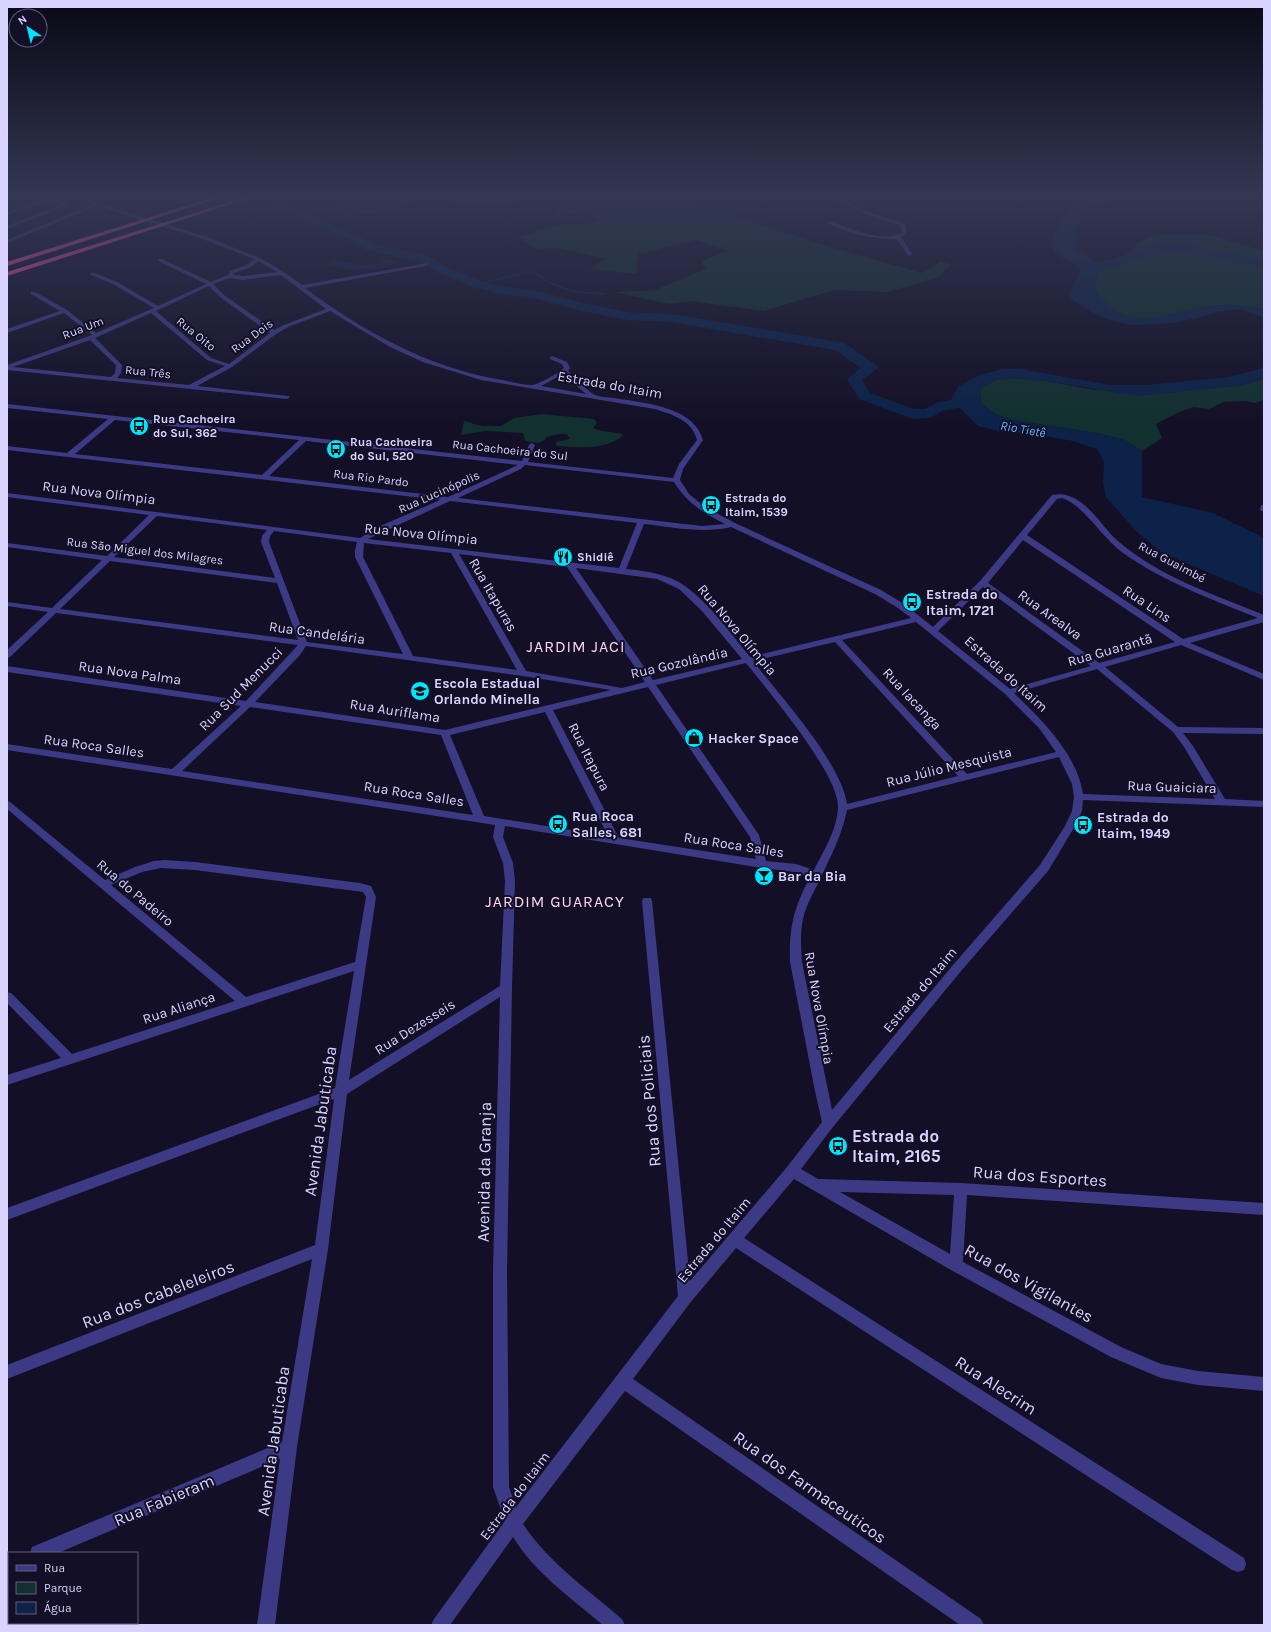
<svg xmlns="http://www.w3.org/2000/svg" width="1271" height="1632" viewBox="0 0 1271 1632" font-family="Karla,sans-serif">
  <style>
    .green { fill: #12302f }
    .water { fill: #0c2248 }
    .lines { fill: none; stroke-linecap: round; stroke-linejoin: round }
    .stream { stroke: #0c2248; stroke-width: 2 }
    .river { fill: #0c2248; fill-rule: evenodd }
    .minor { fill: #3d3a85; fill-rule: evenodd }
    .highway { fill: #ff4fa3; fill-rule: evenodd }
    .labels { text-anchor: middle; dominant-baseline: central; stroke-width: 4; stroke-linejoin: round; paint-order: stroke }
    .far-street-label { font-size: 12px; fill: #d9d4ff; stroke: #130f26 }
    .far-poi-label { font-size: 12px; font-weight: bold; fill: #d9d4ff; stroke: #130f26; text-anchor: start }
    .far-water-label { font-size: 13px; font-style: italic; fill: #62b6ff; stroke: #130f26 }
    .street-label { font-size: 14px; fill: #d9d4ff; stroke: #130f26 }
    .poi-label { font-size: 14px; font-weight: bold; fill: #d9d4ff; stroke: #130f26; text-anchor: start }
    .quarter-label { font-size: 16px; letter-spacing: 1px; fill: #ffd6f0; stroke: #130f26 }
    .near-street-label { font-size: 17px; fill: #d9d4ff; stroke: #130f26 }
    .near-poi-label { font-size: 17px; font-weight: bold; fill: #d9d4ff; stroke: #130f26; text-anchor: start }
  </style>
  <rect width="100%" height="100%" fill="#130f26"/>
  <path class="green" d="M 358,194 L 536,194 L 506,206 L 460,205 L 442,196 L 408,201 L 390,212 L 343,216 L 333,210 L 345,195 Z
    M 569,194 L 648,194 L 659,200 L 712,209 L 823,245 L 922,273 L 940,262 L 951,264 L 938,278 L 887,292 L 834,290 L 764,311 L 690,301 L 669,304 L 614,292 L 655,290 L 706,269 L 701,262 L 729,250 L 695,240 L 638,254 L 637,274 L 589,269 L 607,259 L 558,248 L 537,249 L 518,237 L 562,224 L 584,225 L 599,221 L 584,212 L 551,217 L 576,197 Z
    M 1157,235 L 1209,235 L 1264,251 L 1264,309 C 1246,306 1228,304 1209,306 C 1172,310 1139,334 1106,303 C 1092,290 1093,285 1100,268 L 1128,257 L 1138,242 Z
    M 1013,378 L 1046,381 L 1094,390 L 1239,386 L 1264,379 L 1264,400 L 1255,403 L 1246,401 L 1223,402 L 1209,409 L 1194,407 L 1179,412 L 1156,424 L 1162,438 L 1142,451 L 1124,440 L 1096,433 L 1013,420 L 995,414 L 981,403 L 980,388 L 996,380 Z
    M 542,414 L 594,419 L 597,423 L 593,428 C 603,433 614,431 624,435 C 604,451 580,447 556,446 L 556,442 L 570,439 L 567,434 L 559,434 L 547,437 L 543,441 L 538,443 L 525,441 L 523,433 L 485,431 L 461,435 L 464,421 L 481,426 L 501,426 L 514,418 Z"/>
  <path class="water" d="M 1087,194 L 1116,194 C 1110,207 1097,201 1087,208 C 1076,216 1074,237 1076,249 L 1092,259 L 1100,268 C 1093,285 1092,290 1106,303 C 1139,334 1172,310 1209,306 C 1228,304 1246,306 1264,309 L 1264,318 L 1243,310 L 1229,310 L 1175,323 L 1132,325 L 1109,320 L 1094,314 L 1069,297 C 1069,288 1077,279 1080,270 C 1071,260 1069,263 1060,256 C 1039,242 1065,223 1067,209 Z
    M 388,259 L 396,262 L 395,264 L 372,269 L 347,269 L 327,265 L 333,260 L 360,265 L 384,263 L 378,260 Z
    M 1264,368 L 1264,379 L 1239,386 L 1137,396 L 1046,381 L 1013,378 L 996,380 L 980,388 L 981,403 L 995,414 L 1013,420 L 1096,433 L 1124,440 L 1142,451 L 1142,497 L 1213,513 L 1264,538 L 1264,596 L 1162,553 L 1136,531 L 1106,497 L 1103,483 L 1104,462 L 1097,449 L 1073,441 L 1032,434 L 1002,432 L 978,426 L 951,399 L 959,386 L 980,375 L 1003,369 L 1021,369 L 1110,385 L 1146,385 L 1229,377 Z"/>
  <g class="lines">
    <path class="stream" d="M 478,284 L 527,272 L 538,274 L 546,281 L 563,288 L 577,292 L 604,294"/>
    <path class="river" d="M 278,201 L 318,220 L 357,235 L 375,244 L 426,256 L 454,270 L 483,281 L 501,286 L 539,291 L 583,303 L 628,312 L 671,314 L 839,342 L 844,343 L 876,365 L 878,368 L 862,380 L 870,393 L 914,409 L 925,409 L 938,402 L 964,398 L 969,400 L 972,403 L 969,406 L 942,411 L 934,416 L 929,418 L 912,419 L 907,417 L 859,399 L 847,379 L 861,368 L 835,350 L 671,322 L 628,320 L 581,311 L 538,299 L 500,294 L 473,287 L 446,276 L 418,262 L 367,250 L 349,239 L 310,224 L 274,206 L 272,204 Z
      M 1169,242 L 1264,259 L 1264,267 L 1169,250 L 1091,273 L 1087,272 L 1085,269 L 1087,266 Z"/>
    <path class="minor" d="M 59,194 L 66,194 L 53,199 L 69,203 L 69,205 L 7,229 L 7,226 L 62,204 L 49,201 L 7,215 L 7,212 Z
      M 70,194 L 77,194 L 99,203 L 207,237 L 260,258 L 284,272 L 302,285 L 428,263 L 429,264 L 426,266 L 305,288 C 364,332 429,368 502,380 C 512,382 522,385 532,385 C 538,385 560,372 564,368 L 562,364 L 550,359 L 550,357 L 552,356 L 567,362 L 570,368 L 568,371 C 575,377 588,392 595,395 C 600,397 608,397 614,398 C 643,403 694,406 703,440 L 683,469 L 680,480 L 689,494 L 705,507 L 735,523 L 881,590 L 904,604 L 933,627 L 980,581 L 1052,495 C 1082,488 1100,526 1119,542 C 1160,577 1215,595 1264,615 L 1264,622 L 1190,643 L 1264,674 L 1264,680 L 1181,645 L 1105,667 L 1178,727 L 1264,728 L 1264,734 L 1183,733 L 1193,746 L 1225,799 L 1264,801 L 1264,807 L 1083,800 L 1082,811 L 1075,826 L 1048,871 L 961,971 L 833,1127 L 801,1169 L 818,1179 L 961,1183 L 1264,1203 L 1264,1215 L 967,1195 L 963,1262 L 1121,1347 L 1161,1364 L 1198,1371 L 1264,1377 L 1264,1391 L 1198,1385 L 1161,1378 L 1111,1357 L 951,1270 L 794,1179 L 744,1238 L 1244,1558 L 1246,1564 L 1244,1570 L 1238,1572 L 1232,1570 L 736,1248 L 690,1303 L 633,1379 L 981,1619 L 984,1625 L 960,1625 L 625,1391 L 523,1524 C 548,1562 587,1589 622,1619 L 625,1625 L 603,1625 C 571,1598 535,1573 513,1537 L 450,1625 L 431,1625 L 434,1619 L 505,1521 L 493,1487 L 493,1271 L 500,997 L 347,1094 L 328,1249 L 297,1447 L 275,1625 L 257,1625 L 280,1459 L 58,1553 L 30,1553 L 32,1547 L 282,1442 L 312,1259 L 7,1379 L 7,1365 L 315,1245 L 334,1099 L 7,1220 L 7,1208 L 335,1088 L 354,971 L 7,1085 L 7,1075 L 61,1058 L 7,1003 L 7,992 L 11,993 L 72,1054 L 235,1001 L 7,809 L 7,801 L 10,802 L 105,880 L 135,867 L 154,861 L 165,860 L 195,862 L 360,883 L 371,886 L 376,897 L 349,1080 L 500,986 L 505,881 L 503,863 L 493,837 L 495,825 L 7,750 L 7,744 L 172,769 L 241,706 L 7,672 L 7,666 L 246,701 L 298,645 L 56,613 L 10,657 L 7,658 L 7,650 L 48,612 L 7,606 L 7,602 L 52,608 L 102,560 L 7,547 L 7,543 L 107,556 L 149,515 L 7,497 L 7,493 L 360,538 L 378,527 L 440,500 L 7,450 L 7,446 L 67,453 L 108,419 L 7,408 L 7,404 L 522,461 L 529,445 L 532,443 L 535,445 L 528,462 L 673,478 L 679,464 L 697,440 C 692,420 673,415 655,409 L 481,380 L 423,362 L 390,347 L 330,311 L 288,327 L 276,334 L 232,367 L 197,386 L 289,396 L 290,397 L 287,399 L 7,370 L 7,365 L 92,335 L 64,313 L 7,333 L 7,329 L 60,311 L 31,294 L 31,292 L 35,292 L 67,310 L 96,333 L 154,308 L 113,284 L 91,275 L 91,273 L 95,273 L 117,282 L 158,306 L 206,284 L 158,261 L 158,259 L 162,259 L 211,282 L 228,275 L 230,271 L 247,265 L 254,259 L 203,239 L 97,206 L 7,243 L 7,240 L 93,204 ZM 258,261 L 277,272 L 243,276 L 233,275 L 234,273 L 251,267 ZM 281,275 L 326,309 L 284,325 L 274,330 L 224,295 L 213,284 L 230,278 L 243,280 ZM 209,286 L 220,297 L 270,333 L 229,364 L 211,358 L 156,311 ZM 151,313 L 207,360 L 225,366 L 189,385 L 117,378 L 121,373 L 122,365 L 95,338 ZM 90,340 L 116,365 L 115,373 L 111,377 L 13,367 ZM 563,374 L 586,394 L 541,386 ZM 115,420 L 299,440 L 262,475 L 75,454 ZM 306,441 L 518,465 L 448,497 L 269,476 ZM 525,465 L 674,482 C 688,504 702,512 725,524 L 702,526 L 458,498 L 521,469 ZM 1062,498 C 1084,505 1102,538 1123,553 C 1164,582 1211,599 1258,618 L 1183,639 L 1027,535 L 1057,499 ZM 450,501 L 637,523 L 619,568 L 368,539 ZM 157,516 L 267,530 L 262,536 L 261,542 L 275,578 L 114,557 ZM 644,524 C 672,527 703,534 731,527 L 875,594 L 898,608 L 911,618 L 750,657 C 731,634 710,604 685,586 C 669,574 645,571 626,569 ZM 274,531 L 357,542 L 355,551 L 355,557 L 403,654 L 307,642 L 269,542 L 270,536 ZM 1023,540 L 1175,642 L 1099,663 L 988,583 ZM 364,543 L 451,553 L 517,670 L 413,656 L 363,557 ZM 459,554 L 567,567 L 645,682 L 622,688 L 526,671 ZM 110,561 L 277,583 L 298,640 L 60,609 ZM 576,568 L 657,579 L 679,589 L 702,611 L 742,659 L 653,680 ZM 983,587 L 1091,666 L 1010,689 L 938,631 ZM 916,622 L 1005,694 L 1039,728 L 1056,752 L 967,774 L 842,640 ZM 835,642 L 958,776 L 847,804 C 841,762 780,696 753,661 ZM 306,646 L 523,676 L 611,690 L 445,730 L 255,702 L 300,655 ZM 746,663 C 768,691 840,775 838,808 C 837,830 823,852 814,870 L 796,864 L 766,861 L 759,835 L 656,685 ZM 1097,669 L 1173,732 L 1184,747 L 1215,799 L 1083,794 C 1077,754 1042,720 1014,693 ZM 648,687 L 750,837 L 756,859 L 619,838 L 553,710 ZM 250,707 L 441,735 L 473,815 L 182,771 ZM 545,712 L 608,836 L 484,816 L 450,735 ZM 1059,757 L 1072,784 L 1074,797 L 1072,811 L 1065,826 L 1040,865 L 953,965 L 832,1110 L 802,962 C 801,947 800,933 803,919 C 806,905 814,892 820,879 C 831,856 842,835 847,810 ZM 505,826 L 762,868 L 795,872 L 810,877 C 794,908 789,926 790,962 L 815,1091 L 822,1122 L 787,1167 L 690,1281 L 652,901 L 651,898 L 643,898 L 642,901 L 678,1296 L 516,1507 L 509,1487 L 507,1271 L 512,988 L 515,881 L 513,863 L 503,837 ZM 161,868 L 195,870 L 363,892 L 366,897 L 355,962 L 246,997 L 111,885 L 142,872 ZM 840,1192 L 954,1195 L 950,1254 Z
      M 778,194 L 784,194 L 775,199 L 771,198 Z
      M 813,194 L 831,194 L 871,213 L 904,223 L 906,226 L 906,233 L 901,237 L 913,255 L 908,256 L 897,239 C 875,239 844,234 827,222 L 831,221 C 848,228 885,244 902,232 L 900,225 L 867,215 L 828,196 Z
      M 1261,505 L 1264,505 L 1264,512 L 1260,510 Z
      M 9,1557 L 9,1573 L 7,1574 L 7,1558 Z"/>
    <path class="highway" d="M 223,194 L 232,194 L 7,266 L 7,262 Z
      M 254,194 L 263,194 L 7,276 L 7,272 Z"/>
  </g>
  <linearGradient id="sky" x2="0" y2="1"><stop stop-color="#0a0815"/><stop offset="0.46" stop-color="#333752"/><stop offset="1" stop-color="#333752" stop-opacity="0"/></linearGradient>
  <rect width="1271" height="423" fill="url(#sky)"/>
  <defs>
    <g id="bus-disc" transform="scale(1)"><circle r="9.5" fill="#00e5ff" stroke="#130f26"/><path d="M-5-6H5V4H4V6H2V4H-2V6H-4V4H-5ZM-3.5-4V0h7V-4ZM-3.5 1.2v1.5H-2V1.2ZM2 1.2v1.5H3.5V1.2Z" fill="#111"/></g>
    <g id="restaurant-disc" transform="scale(1)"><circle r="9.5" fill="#00e5ff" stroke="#130f26"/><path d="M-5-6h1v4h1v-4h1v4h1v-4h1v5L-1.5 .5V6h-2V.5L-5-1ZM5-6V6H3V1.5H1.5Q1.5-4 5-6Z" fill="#111"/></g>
    <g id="school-disc" transform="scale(1)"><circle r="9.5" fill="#00e5ff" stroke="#130f26"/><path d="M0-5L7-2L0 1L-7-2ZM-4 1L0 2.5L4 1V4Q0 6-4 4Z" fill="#111"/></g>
    <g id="shop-disc" transform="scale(1)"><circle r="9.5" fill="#00e5ff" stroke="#130f26"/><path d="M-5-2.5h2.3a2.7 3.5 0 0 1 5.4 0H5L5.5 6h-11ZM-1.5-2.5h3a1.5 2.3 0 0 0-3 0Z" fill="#111"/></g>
    <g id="bar-disc" transform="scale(1)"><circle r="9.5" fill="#00e5ff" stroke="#130f26"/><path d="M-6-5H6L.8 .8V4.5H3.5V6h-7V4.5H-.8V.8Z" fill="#111"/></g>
  </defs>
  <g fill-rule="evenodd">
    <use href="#bus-disc" x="139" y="426"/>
    <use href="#bus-disc" x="336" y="449"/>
    <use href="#bus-disc" x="711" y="505"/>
    <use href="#restaurant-disc" x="563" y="557"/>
    <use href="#bus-disc" x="912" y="602"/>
    <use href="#school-disc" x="420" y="691"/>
    <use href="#shop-disc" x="694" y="738"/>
    <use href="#bus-disc" x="558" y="824"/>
    <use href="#bus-disc" x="1083" y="825"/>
    <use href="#bar-disc" x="764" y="876"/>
    <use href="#bus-disc" x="838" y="1146"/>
  </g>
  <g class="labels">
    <g class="far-street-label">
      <text transform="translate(83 328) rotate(-21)">Rua Um</text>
      <text transform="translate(196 334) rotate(39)">Rua Oito</text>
      <text transform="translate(252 336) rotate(-36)">Rua Dois</text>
      <text transform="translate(148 372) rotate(6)">Rua Três</text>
      <text transform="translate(510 450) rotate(6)">Rua Cachoeira do Sul</text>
      <text transform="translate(371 478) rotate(7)">Rua Rio Pardo</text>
      <text transform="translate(439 492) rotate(-24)">Rua Lucinópolis</text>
      <text transform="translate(145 551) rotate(7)">Rua São Miguel dos Milagres</text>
      <text transform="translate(1172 562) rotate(28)">Rua Guaimbé</text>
    </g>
    <g class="far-poi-label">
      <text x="153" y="419">Rua Cachoeira<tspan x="153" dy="14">do Sul, 362</tspan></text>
      <text x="350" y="442">Rua Cachoeira<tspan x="350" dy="14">do Sul, 520</tspan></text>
      <text x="725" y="498">Estrada do<tspan x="725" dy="14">Itaim, 1539</tspan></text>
      <text x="577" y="557">Shidiê</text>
    </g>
    <g class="far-water-label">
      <text transform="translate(1023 429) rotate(10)">Rio Tietê</text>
    </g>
    <g class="street-label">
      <text transform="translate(610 385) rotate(10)">Estrada do Itaim</text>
      <text transform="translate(99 493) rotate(7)">Rua Nova Olímpia</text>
      <text transform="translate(421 534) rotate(6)">Rua Nova Olímpia</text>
      <text transform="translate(493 595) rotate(60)">Rua Itapuras</text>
      <text transform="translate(1147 604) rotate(34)">Rua Lins</text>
      <text transform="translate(1050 615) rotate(36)">Rua Arealva</text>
      <text transform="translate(737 630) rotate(50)">Rua Nova Olímpia</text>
      <text transform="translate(317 633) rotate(8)">Rua Candelária</text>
      <text transform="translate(1110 650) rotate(-16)">Rua Guarantã</text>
      <text transform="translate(679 663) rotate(-13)">Rua Gozolândia</text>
      <text transform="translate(130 673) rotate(8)">Rua Nova Palma</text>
      <text transform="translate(1006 674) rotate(42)">Estrada do Itaim</text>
      <text transform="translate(241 689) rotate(-45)">Rua Sud Menucci</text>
      <text transform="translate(912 699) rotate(47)">Rua Iacanga</text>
      <text transform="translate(395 711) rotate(9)">Rua Auriflama</text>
      <text transform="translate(94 746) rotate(8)">Rua Roca Salles</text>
      <text transform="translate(589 757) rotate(63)">Rua Itapura</text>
      <text transform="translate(949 767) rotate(-14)">Rua Júlio Mesquista</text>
      <text transform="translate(1172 787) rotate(2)">Rua Guaiciara</text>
      <text transform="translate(414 794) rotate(9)">Rua Roca Salles</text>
      <text transform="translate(734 845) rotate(9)">Rua Roca Salles</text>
      <text transform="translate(135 893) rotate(40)">Rua do Padeiro</text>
      <text transform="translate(920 990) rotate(-50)">Estrada do Itaim</text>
      <text transform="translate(179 1008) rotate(-18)">Rua Aliança</text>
      <text transform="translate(819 1008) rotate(80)">Rua Nova Olímpia</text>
      <text transform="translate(415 1027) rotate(-32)">Rua Dezesseis</text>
      <text transform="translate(714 1240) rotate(-50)">Estrada do Itaim</text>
      <text transform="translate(515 1496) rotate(-53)">Estrada do Itaim</text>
    </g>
    <g class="poi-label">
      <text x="926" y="594">Estrada do<tspan x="926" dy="16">Itaim, 1721</tspan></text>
      <text x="434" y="683">Escola Estadual<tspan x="434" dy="16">Orlando Minella</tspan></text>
      <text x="708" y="738">Hacker Space</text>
      <text x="572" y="816">Rua Roca<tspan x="572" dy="16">Salles, 681</tspan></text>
      <text x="1097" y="817">Estrada do<tspan x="1097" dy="16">Itaim, 1949</tspan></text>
      <text x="778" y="876">Bar da Bia</text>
    </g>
    <g class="quarter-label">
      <text x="576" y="646">JARDIM JACI</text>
      <text x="555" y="901">JARDIM GUARACY</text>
    </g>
    <g class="near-street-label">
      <text transform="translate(649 1101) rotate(-95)">Rua dos Policiais</text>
      <text transform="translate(320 1121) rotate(-82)">Avenida Jabuticaba</text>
      <text transform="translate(484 1172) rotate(-89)">Avenida da Granja</text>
      <text transform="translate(1040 1176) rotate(4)">Rua dos Esportes</text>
      <text transform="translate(1029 1283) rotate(29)">Rua dos Vigilantes</text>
      <text transform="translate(158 1294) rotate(-21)">Rua dos Cabeleleiros</text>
      <text transform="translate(996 1385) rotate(33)">Rua Alecrim</text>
      <text transform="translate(273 1441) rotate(-82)">Avenida Jabuticaba</text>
      <text transform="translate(810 1487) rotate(35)">Rua dos Farmaceuticos</text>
      <text transform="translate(164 1500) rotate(-23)">Rua Fabieram</text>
    </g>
    <g class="near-poi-label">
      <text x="852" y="1136">Estrada do<tspan x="852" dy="20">Itaim, 2165</tspan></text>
    </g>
  </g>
  <rect width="1271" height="1632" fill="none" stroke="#d9d4ff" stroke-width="16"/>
  <rect x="8" y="1552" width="130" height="72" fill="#130f26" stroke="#625e7d"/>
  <rect x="16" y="1565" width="20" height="6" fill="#3d3a85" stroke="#625e7d"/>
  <text x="44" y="1572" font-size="12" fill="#d9d4ff">Rua</text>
  <rect x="16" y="1582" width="20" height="12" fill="#12302f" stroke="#625e7d"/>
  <text x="44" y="1592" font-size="12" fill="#d9d4ff">Parque</text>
  <rect x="16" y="1602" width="20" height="12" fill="#0c2248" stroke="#625e7d"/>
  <text x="44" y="1612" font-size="12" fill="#d9d4ff">Água</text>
  <g transform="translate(28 28) rotate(325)"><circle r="19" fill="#130f26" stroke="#625e7d"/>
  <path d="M0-3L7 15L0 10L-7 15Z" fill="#00e5ff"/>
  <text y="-6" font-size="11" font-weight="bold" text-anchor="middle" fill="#d9d4ff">N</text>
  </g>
</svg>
